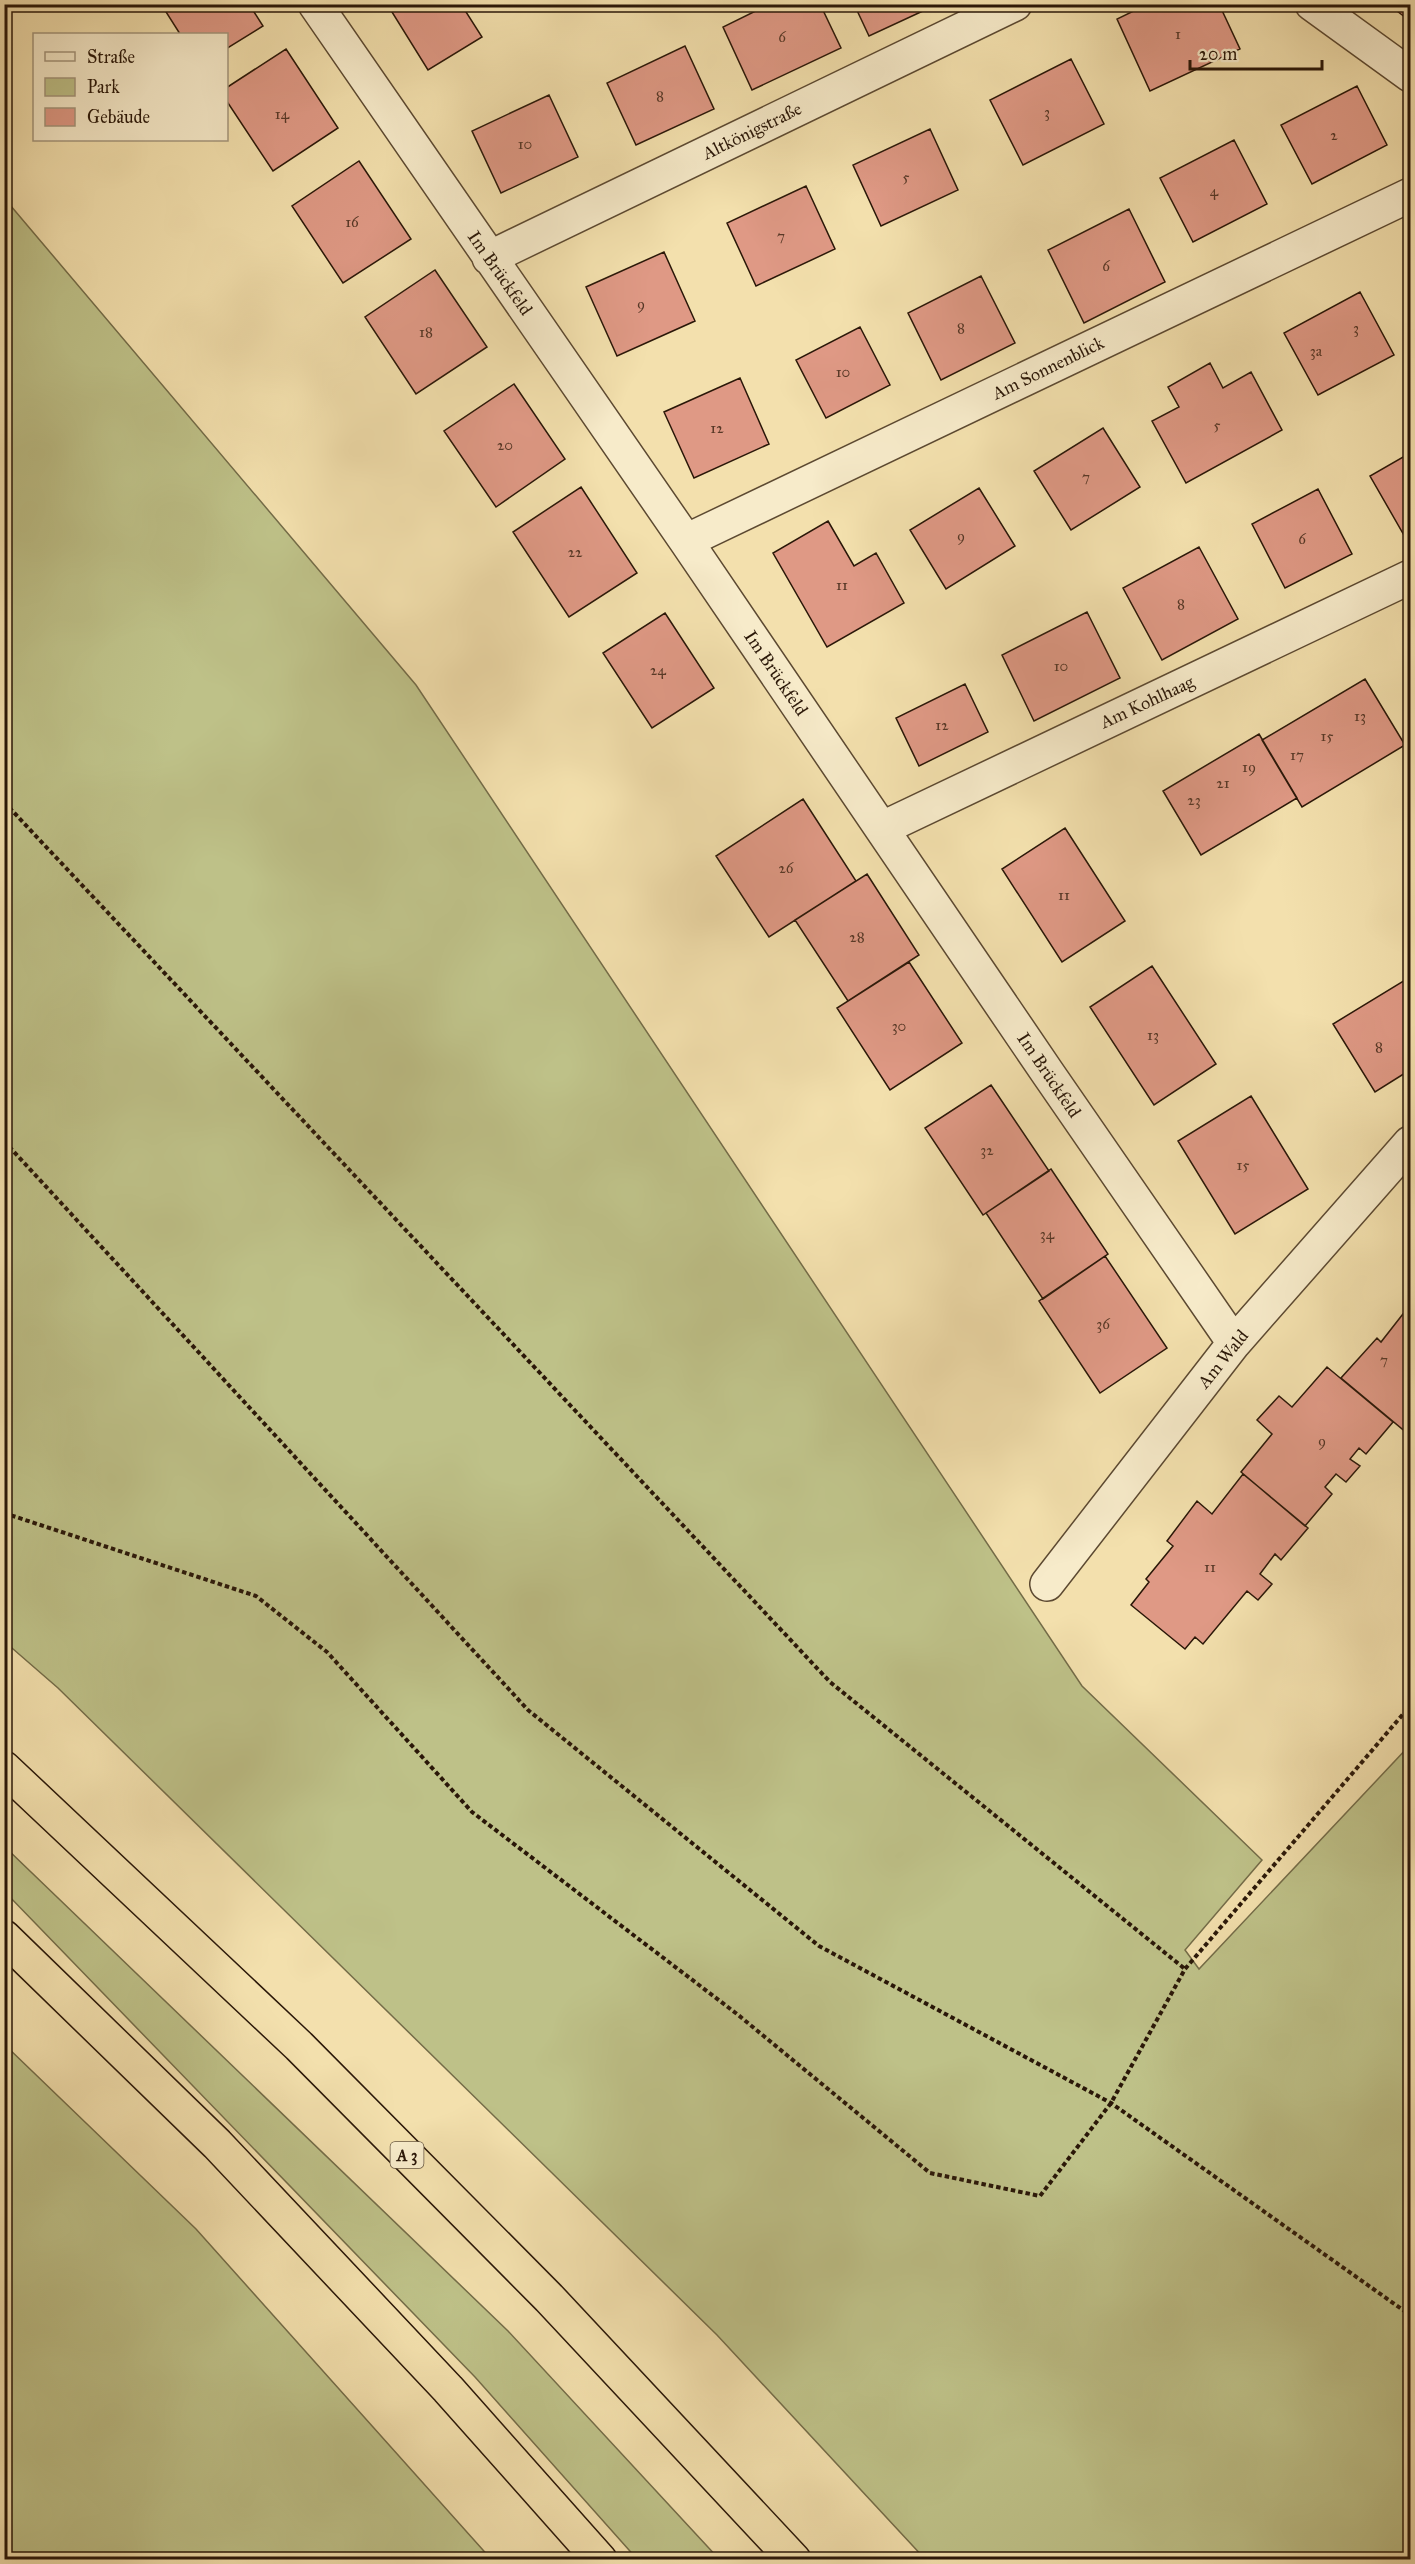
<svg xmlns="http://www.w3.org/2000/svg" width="1415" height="2564" viewBox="0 0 1415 2564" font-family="'IM FELL Great Primer',serif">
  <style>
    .green { fill: #bec188; stroke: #746c48; stroke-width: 1.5 }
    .building { fill: #df9985; stroke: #2a1708; stroke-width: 1.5 }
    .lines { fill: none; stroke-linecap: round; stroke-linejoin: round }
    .minor-casing { stroke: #5c4931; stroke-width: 36 }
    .highway-casing { stroke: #2a1708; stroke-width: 36 }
    .path { stroke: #2a1708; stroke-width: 4; stroke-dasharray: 4.5 3; stroke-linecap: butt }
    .minor { stroke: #f7ebca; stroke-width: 33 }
    .highway { stroke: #f3e0ad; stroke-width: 33 }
    .labels { text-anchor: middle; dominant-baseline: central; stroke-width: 4.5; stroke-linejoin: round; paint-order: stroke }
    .number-label { font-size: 15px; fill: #573827 }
    .shield { fill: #f7ebca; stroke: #685742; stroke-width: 1.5 }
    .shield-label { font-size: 16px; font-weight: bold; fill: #2a1708 }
    .street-label { font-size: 18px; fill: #2a1708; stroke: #f7ebca }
  </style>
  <rect width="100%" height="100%" fill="#f3e0ad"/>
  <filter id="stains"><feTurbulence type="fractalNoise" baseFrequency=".00333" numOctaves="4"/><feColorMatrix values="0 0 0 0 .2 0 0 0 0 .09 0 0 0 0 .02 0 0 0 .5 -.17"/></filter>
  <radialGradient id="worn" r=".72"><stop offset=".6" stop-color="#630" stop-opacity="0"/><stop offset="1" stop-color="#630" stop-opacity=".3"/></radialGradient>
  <path class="green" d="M 5,199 L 416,685 L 1082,1686 L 1262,1860 L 1185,1950 L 1199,1969 L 1410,1745 L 1410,2559 L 925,2559 L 717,2335 L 58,1688 L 5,1642 Z
    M 5,1847 L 508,2331 L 719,2559 L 637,2559 L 475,2377 L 5,1892 Z
    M 5,2045 L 196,2229 L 491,2559 L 5,2559 Z"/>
  <path class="building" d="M 161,4 L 249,4 L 263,26 L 226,49 L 226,34 L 180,34 Z
    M 387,4 L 461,4 L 482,37 L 428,70 Z
    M 770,4 L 820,4 L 841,48 L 752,90 L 723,27 Z
    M 854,4 L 938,4 L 869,36 Z
    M 1148,4 L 1219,4 L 1240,49 L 1150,91 L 1117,19 Z
    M 1388,4 L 1410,4 L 1410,12 L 1406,18 Z
    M 685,46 L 714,109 L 636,145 L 607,83 Z
    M 286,49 L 338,128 L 273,171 L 226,100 L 226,88 Z
    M 1071,59 L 1104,124 L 1023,165 L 990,100 Z
    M 1357,86 L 1387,145 L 1312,184 L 1281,125 Z
    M 549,95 L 578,157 L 501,193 L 472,131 Z
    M 930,129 L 958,190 L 881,226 L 853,165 Z
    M 1234,140 L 1267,204 L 1193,242 L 1160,178 Z
    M 359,161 L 411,239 L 343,283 L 292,206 Z
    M 806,186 L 835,249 L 756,286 L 727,223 Z
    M 1129,209 L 1165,282 L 1084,323 L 1048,250 Z
    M 664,252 L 695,321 L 617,356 L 586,287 Z
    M 435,270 L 487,347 L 416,394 L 365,317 Z
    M 981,276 L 1015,343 L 941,380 L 908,313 Z
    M 1360,292 L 1394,355 L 1318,395 L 1284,333 Z
    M 860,327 L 890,385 L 826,418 L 796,360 Z
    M 1210,363 L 1223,388 L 1251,372 L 1282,430 L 1186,483 L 1152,421 L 1179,407 L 1168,387 Z
    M 740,378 L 769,444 L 694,478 L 664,412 Z
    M 514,384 L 565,459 L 496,507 L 444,431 Z
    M 1103,428 L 1140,487 L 1071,530 L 1034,471 Z
    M 1410,453 L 1410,534 L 1405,537 L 1370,476 Z
    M 581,487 L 637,573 L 569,617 L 513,532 Z
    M 979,488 L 1015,546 L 946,589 L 910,530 Z
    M 1318,489 L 1352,554 L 1285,588 L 1252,524 Z
    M 828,521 L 854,566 L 876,553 L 904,603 L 827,647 L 773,553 Z
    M 1199,547 L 1238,619 L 1162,660 L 1123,588 Z
    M 1087,612 L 1120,678 L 1034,721 L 1002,655 Z
    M 665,613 L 714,688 L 652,728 L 603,653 Z
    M 1365,679 L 1405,745 L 1302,807 L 1262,740 Z
    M 965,684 L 988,732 L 919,766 L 896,718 Z
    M 1259,734 L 1297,798 L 1201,855 L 1163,791 Z
    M 803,799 L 856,881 L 769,937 L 716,856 Z
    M 1065,828 L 1125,921 L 1062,962 L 1002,869 Z
    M 867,874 L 919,955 L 848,1001 L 795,920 Z
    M 909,962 L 962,1043 L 890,1090 L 837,1008 Z
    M 1152,966 L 1216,1064 L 1154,1105 L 1090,1007 Z
    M 1410,977 L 1410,1070 L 1375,1092 L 1333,1024 Z
    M 991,1085 L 1049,1171 L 983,1215 L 925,1128 Z
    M 1251,1096 L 1308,1189 L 1235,1234 L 1178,1141 Z
    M 1051,1169 L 1108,1254 L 1043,1299 L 986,1213 Z
    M 1105,1256 L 1167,1348 L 1100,1393 L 1039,1301 Z
    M 1410,1305 L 1410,1428 L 1407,1433 L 1341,1378 L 1377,1338 L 1381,1342 Z
    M 1327,1367 L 1393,1422 L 1366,1454 L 1359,1448 L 1350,1459 L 1360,1466 L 1346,1482 L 1336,1474 L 1325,1487 L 1332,1494 L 1305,1526 L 1241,1472 L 1272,1434 L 1257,1420 L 1279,1396 L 1292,1407 Z
    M 1243,1474 L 1308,1528 L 1281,1560 L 1275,1554 L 1260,1574 L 1272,1584 L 1258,1600 L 1247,1591 L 1203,1644 L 1195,1637 L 1185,1649 L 1131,1605 L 1149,1582 L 1146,1579 L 1173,1546 L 1167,1541 L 1197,1501 L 1212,1514 Z"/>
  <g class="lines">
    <g class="minor-casing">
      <path id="minor" d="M 315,4 L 686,541 L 1047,1072 L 1234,1343
        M 1312,4 L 1410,75
        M 489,258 L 1015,4
        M 686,541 L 1410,195
        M 883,828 L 1410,577
        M 1047,1584 L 1234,1343 L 1410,1143"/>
    </g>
    <g class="highway-casing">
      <path id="highway" d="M 4,1768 L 299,2046 L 549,2298 L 794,2560
        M 4,1937 L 217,2144 L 448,2389 L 600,2560"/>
    </g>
    <path class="path" d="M 4,802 L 830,1682 L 1185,1969
      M 4,1141 L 528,1710 L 819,1946 L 1111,2103 L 1410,2315
      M 4,1513 L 256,1596 L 327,1652 L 472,1812 L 737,2014 L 930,2173 L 1040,2196 L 1111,2103 L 1185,1969 L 1410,1706"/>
    <use href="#minor" class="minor"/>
    <use href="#highway" class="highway"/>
  </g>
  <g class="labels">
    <g class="number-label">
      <text x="1178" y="34">1</text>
      <text x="782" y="37">6</text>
      <text x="660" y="96">8</text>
      <text x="1047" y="112">3</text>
      <text x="282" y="114">14</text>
      <text x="1334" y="135">2</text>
      <text x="525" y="144">10</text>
      <text x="906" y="177">5</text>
      <text x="1214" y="191">4</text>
      <text x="352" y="222">16</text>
      <text x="781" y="236">7</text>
      <text x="1106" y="266">6</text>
      <text x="641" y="304">9</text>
      <text x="961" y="328">8</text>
      <text x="1356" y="328">3</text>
      <text x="426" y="332">18</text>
      <text x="1316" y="351">3a</text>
      <text x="843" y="372">10</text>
      <text x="1217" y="425">5</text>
      <text x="717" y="428">12</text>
      <text x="505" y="445">20</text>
      <text x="1086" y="477">7</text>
      <text x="961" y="536">9</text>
      <text x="1302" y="539">6</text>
      <text x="575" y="552">22</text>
      <text x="842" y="585">11</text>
      <text x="1181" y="604">8</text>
      <text x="1061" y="666">10</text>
      <text x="658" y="670">24</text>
      <text x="1360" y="716">13</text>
      <text x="942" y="725">12</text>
      <text x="1327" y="736">15</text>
      <text x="1297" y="755">17</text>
      <text x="1249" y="767">19</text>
      <text x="1223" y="783">21</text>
      <text x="1194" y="800">23</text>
      <text x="786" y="868">26</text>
      <text x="1064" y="895">11</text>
      <text x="857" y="937">28</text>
      <text x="899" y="1026">30</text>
      <text x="1153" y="1035">13</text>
      <text x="1379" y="1047">8</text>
      <text x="987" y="1150">32</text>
      <text x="1243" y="1165">15</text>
      <text x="1047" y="1234">34</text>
      <text x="1103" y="1324">36</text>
      <text x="1384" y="1360">7</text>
      <text x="1322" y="1441">9</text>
      <text x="1210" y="1567">11</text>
    </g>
    <rect class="shield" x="390.5" y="2142" width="33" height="26" rx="4.5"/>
    <g class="shield-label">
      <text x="407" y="2155">A 3</text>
    </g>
    <g class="street-label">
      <text transform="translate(752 131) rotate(-26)">Altkönigstraße</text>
      <text transform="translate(500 273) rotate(55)">Im Brückfeld</text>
      <text transform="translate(1048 368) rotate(-26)">Am Sonnenblick</text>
      <text transform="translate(776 673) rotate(56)">Im Brückfeld</text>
      <text transform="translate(1147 702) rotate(-25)">Am Kohlhaag</text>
      <text transform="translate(1049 1075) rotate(56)">Im Brückfeld</text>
      <text transform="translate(1223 1359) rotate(-51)">Am Wald</text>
    </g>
  </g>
  <rect width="1415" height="2564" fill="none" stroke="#f3e0ad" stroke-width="24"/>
  <rect x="6" y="6" width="1403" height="2552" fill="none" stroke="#2a1708" stroke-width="3"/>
  <rect x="12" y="12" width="1391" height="2540" fill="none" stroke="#2a1708" stroke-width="1.5"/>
  <rect x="33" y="33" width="195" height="108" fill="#f7ebca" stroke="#a5967c" stroke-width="1.5"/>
  <rect x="45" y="52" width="30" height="9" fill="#f7ebca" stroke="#a5967c" stroke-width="1.5"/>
  <text x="87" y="63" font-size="18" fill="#2a1708">Straße</text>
  <rect x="45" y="78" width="30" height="18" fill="#bec188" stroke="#a5967c" stroke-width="1.5"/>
  <text x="87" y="93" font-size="18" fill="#2a1708">Park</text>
  <rect x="45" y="108" width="30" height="18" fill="#df9985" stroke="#a5967c" stroke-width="1.5"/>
  <text x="87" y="123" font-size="18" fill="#2a1708">Gebäude</text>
  <path d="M1190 60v9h132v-9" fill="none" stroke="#2a1708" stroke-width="3"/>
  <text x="1199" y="60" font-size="18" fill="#2a1708" stroke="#f7ebca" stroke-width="4.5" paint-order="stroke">20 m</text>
  <rect width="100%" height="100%" filter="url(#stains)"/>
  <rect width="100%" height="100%" fill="url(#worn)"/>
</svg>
